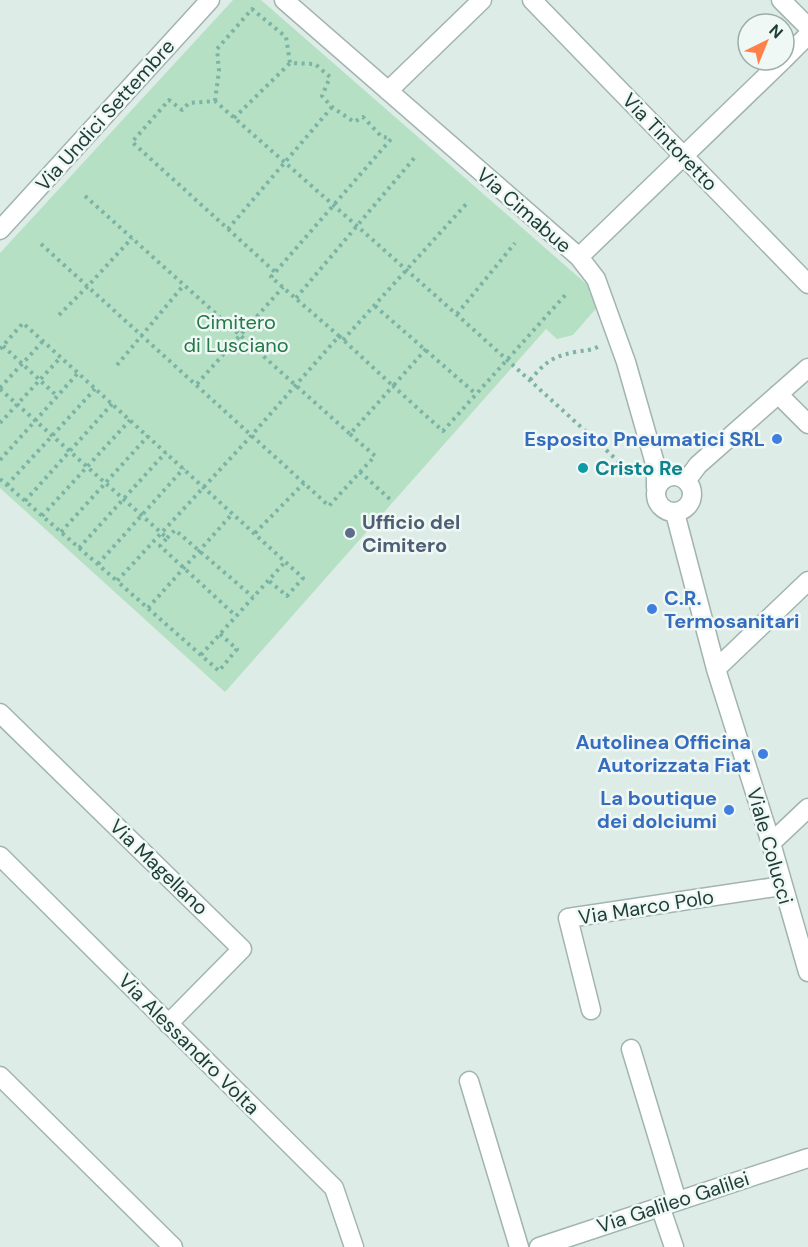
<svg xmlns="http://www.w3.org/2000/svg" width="808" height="1247" viewBox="0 0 808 1247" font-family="'DM Sans',sans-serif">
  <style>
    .green { fill: #b5e0c3 }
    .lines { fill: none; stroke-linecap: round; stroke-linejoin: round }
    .minor-casing { stroke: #a1b4af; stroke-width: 21 }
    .path { stroke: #7bb3a5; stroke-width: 4; stroke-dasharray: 3 4.5; stroke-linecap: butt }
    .minor { stroke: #fff; stroke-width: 18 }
    .shop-dot { fill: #3f7fe0; stroke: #eff8f4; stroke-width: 2 }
    .culture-dot { fill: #0f9aa8; stroke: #eff8f4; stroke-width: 2 }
    .service-dot { fill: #5c6f8a; stroke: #eff8f4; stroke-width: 2 }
    .labels { text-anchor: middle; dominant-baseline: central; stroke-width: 5; stroke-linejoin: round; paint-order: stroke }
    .street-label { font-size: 20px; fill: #1e3d37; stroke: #eff8f4 }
    .park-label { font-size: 20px; fill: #24784a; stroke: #eff8f4 }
    .shop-label { font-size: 20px; font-weight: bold; fill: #366cbe; stroke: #eff8f4; text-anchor: end }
    .culture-label { font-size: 20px; font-weight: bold; fill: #0d838f; stroke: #eff8f4; text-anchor: start }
    .service-label { font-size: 20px; font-weight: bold; fill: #4e5e75; stroke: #eff8f4; text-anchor: start }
  </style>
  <rect width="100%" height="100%" fill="#deece7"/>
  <path class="green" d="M 233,0 L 261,0 L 591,288 L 589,292 L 600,304 L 573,335 L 557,339 L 546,329 L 225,692 L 0,488 L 0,253 Z"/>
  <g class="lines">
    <g class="minor-casing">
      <path id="minor" d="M 284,0 L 579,257 L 596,279 L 626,362 L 656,467 L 656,488
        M 532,0 L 808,284
        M 781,0 L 808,27
        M 784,59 L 808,35
        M 388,91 L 482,0
        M 0,230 L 210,0
        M 579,257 L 783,60
        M 778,394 L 808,424
        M656 494a18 18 0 1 1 36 0a18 18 0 1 1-36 0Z
        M 686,481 L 698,465 L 808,368
        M 675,513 L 716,669 L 771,843 L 808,972
        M 716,669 L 808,581
        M 0,713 L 242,949 L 168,1024
        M 771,843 L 808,808
        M 0,856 L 334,1188 L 354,1247
        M 591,1010 L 568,918 L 782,886
        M 631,1049 L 677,1201
        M 0,1076 L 173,1247
        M 469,1081 L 519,1247
        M 660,1206 L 674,1247
        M 539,1247 L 808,1158"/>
    </g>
    <path class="path" d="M 215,101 L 219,71 L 217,49 L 252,9 L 286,37 L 290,63 L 315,64 L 330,77 L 322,96 L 332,107 L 354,122 L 363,117 L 382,137 L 391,138
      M 332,107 L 228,229 L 132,142 L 169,100 L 182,110 L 189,103 L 215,101 C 355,224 495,347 632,474
      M 234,118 L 290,63
      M 85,196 L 350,434 L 393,386 L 443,431 L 568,292
      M 228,229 L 275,272
      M 41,244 L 329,506 L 360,472 L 393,502
      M 296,298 L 416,156
      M 375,306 L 476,394
      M 457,314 L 515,243
      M 59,315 L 87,287 L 132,238
      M 339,336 L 393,386 L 426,349
      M 343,340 L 468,202
      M 3,346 L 57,396
      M 0,349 L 23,323 L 303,578 L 287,596 L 268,580
      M 117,365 L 183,286
      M 530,380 C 546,362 551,357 575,352 C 584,350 592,351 599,346
      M 197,384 L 283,287
      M 0,388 L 43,341
      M 0,389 L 167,538 L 160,546 L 236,616
      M 0,423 L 61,357
      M 350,434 L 375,456 L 360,472
      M 0,460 L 78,373
      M 0,479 L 117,581
      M 7,485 L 95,389
      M 25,501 L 112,404
      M 42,516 L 130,420
      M 61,532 L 148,436
      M 255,533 L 304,483
      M 167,538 L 175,530 L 253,597
      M 79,548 L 166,452
      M 98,564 L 184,468
      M 148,608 L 233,513
      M 220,634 L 237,649 L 219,671 L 117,581 L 251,436 L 339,336 L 271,277 L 392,138
      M 201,655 L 285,562"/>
    <use href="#minor" class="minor"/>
  </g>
  <g class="shop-dot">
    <circle cx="777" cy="439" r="6"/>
    <circle cx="652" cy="609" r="6"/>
    <circle cx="763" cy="754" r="6"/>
    <circle cx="729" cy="810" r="6"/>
  </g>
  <circle class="culture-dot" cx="583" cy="468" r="6"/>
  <circle class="service-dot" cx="350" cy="533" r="6"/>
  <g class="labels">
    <g class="street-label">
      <text transform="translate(105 115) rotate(-48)">Via Undici Settembre</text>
      <text transform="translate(670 142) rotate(46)">Via Tintoretto</text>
      <text transform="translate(524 210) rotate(41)">Via Cimabue</text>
      <text transform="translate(770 846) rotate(74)">Viale Colucci</text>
      <text transform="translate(159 867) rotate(44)">Via Magellano</text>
      <text transform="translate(646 907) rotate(-9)">Via Marco Polo</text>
      <text transform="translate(189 1044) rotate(45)">Via Alessandro Volta</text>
      <text transform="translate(673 1202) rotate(-18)">Via Galileo Galilei</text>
    </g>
    <g class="park-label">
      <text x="236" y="322">Cimitero<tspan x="236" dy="23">di Lusciano</tspan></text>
    </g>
    <g class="shop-label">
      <text x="765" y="439">Esposito Pneumatici SRL</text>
      <text x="664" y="598" text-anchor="start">C.R.<tspan x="664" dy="23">Termosanitari</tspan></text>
      <text x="751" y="742">Autolinea Officina<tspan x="751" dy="23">Autorizzata Fiat</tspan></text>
      <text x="717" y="798">La boutique<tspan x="717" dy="23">dei dolciumi</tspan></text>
    </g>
    <g class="culture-label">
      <text x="595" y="468">Cristo Re</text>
    </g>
    <g class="service-label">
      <text x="362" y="522">Ufficio del<tspan x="362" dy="23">Cimitero</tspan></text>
    </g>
  </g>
  <g transform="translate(766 42) rotate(43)"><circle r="28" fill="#eff8f4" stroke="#9bada8" stroke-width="1.5"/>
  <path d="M0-4.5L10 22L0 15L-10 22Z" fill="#ff8149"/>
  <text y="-9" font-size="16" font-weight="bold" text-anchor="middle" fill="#1e3d37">N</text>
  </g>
</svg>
